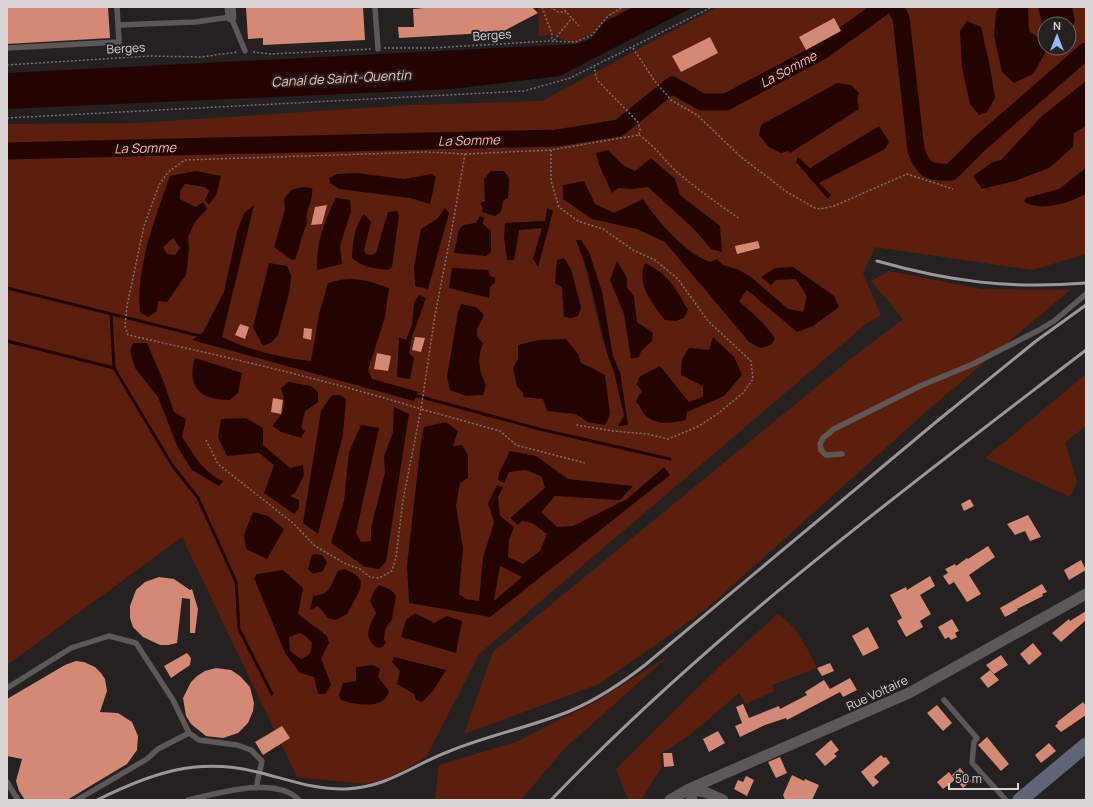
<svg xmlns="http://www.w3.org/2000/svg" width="1093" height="807" viewBox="0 0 1093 807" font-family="Manrope,sans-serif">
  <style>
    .green { fill: #5d1f0d; fill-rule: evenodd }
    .water { fill: #230400; fill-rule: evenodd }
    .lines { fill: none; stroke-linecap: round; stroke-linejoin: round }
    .stream { stroke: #230400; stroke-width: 3 }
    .river { stroke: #230400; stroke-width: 17 }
    .building { fill: #d48974 }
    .path { stroke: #777372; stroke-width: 1.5; stroke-dasharray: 2 2; stroke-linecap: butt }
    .lane { stroke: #5d5856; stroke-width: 5.5 }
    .street { stroke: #5d5856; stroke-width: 11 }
    .secondary { stroke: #606576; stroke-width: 15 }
    .rail { stroke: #9b9796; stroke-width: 3 }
    .labels { text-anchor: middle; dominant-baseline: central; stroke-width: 4; stroke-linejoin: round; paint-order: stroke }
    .street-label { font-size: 12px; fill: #d8d5d4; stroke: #252120 }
    .water-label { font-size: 13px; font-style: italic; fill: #fec0ae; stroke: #252120 }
  </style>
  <rect width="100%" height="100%" fill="#252120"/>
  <path class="green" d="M 538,7 L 633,7 L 614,17 L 608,16 L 597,30 L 583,38 L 582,41 C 565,45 566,39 553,35 C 549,34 543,36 539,36 Z
    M 717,7 L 1086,7 L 1086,254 L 1032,270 L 875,247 L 863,274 L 881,315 L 866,324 L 480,653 L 426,757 L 391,778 L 366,784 L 297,777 L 182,537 L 7,665 L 7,124 L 136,123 L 413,105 L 542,101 ZM 1045,24 L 1069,24 L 1069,48 L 1045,48 ZM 509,178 L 508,198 L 503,200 L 501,212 L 482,212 L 485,201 L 486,187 ZM 547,208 L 553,211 L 538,266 L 533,259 L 543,228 L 519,230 L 516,254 L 505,223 L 545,221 ZM 476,223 L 482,224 L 491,231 L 454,253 L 459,230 L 463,225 ZM 577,241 L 589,252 L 602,292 L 613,357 L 620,372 L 628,425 L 618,426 C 620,423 624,419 624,415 C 625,398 613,370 607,353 C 595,317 590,278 577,241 ZM 557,260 L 571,269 L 581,308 L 578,316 L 564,317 L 562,287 L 555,283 ZM 484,315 L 477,329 L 477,337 L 483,343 C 477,358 478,370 486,385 L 447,377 L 453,346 ZM 578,354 L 581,363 L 596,369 L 588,422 L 576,414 L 548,411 L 543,399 C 520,392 518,391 513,368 L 518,359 Z
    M 889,271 L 981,289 L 1070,290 L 929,409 L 704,611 L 599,684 L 464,734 L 493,652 L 853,357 L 903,319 L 871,281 Z
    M 1086,374 L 1086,426 L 1065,442 L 1077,482 L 1070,497 L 985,458 Z
    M 778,614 C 798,628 806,646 817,668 L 772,685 L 774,691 L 746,704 L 739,693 C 714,714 690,738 661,753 L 661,768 L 641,800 L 628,800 L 616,769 L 720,666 Z
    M 668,656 L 563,750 L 521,800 L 435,800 L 439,765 L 516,742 L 597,701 Z"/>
  <path class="water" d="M 633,7 L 693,7 L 560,76 L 453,89 L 7,109 L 7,73 L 576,44 L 591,39 L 605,22 Z
    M 1000,7 L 1028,7 L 1029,31 L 1040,39 L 1044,31 L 1038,7 L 1072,7 L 1075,21 L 1069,33 L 1069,24 L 1045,24 L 1045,48 L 1048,48 L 1033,74 L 1014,83 L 1002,72 L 994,36 L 996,12 Z
    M 967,21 L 981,27 L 990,67 L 995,98 L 987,112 L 979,115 L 970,104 L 962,68 L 960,31 Z
    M 1086,81 L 1086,126 L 1074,133 L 1073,147 L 1049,168 L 1015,181 L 982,189 L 973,176 L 993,162 L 1001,160 L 1042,116 Z
    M 837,83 L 851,85 L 859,93 L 857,100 L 859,109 L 790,153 L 788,151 L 781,153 L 769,147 L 759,135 L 761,125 Z
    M 879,126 L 889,142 L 885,149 L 819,183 L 831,195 L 828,199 L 796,162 L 798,157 L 810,168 Z
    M 608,150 L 623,165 L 635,171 L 651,158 L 675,179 L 680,195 L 720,226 L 722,252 L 711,249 L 696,231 L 648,187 L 632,189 L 618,188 L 612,193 L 599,165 L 596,153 Z
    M 1086,168 L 1086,194 C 1068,203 1043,212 1024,202 L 1026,198 L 1059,189 Z
    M 196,171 L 221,176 L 216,195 L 209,205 L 205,200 L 209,191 L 205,187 L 185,184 L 180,191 L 180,199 L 196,207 L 203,202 L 207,209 L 195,222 L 188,237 L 189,249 L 186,275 L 167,302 L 158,301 L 157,311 L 148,317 L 140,312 C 135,269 156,216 170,176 ZM 173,238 L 180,248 L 175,255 L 167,254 L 163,247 Z
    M 491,171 L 504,171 L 509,178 L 508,198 L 503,201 L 501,212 L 495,216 L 482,212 L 483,208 L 480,203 L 485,201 L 484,179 Z
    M 356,173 L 404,179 L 432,174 L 436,177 L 430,204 L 410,198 L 339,189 L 330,183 L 329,178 L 337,174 Z
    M 584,181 L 595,204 L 614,213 L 643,199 C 657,221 685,253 710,262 L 717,259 L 723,265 L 739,270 L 751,277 L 788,309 L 803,312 L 807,297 L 796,279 L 776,280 L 771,285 L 761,277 L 775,268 L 793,267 L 834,296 L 839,307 L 813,326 L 797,332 L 747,290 L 739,301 L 763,323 L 775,338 L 771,345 L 760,348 L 749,342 L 665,242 L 637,229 L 592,219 L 563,199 L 563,185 Z
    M 303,187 L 312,188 C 314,201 304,211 307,224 C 301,235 300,248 295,259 L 292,260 L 274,247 L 285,209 L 284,199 L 291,190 Z
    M 336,198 L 350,200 L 351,211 L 340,246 L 342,264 L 317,270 C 316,244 324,221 336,198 Z
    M 254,205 L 222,337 C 248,350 282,358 311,361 L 319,314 L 328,283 C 352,275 366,280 389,288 L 385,317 L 368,370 L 372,379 L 419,392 L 414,401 L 192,340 L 203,332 L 224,292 L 237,232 L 244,213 Z
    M 445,208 L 449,213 L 428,289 L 415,286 L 414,267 L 421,229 L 437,219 Z
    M 547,208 L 553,211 L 538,267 L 533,259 L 542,228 L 519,230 L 514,260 L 507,260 L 504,238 L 505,223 L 545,221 Z
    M 397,211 L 399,216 L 392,267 L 388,270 C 377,269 361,267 352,258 C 353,242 354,227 364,214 L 371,222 L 364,250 L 366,254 L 372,255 L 376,253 L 388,212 Z
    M 480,216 L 484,217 L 483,224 L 491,231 L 491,252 L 486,256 L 454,253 L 459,230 L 463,225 L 476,223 Z
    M 576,240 L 581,240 L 589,252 L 602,292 L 613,357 L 620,372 L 628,425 L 618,426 L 624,416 L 613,368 L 607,353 L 587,269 Z
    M 564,258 L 571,269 L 581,308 L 578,316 L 571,318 L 564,317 L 562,287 L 555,283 L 557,260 Z
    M 617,261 L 627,278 L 627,287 L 634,296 L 637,322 L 653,333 L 652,341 L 641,351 L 639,357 L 631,359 L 624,314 L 610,280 Z
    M 269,263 L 287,266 L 291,275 L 290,289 L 278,335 L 272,342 L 263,346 L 253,327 Z
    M 645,263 C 668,274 676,288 688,310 L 684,318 L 676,321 L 665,320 C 652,304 636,283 645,263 Z
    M 452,268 L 488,270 L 490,276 L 495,278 L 495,282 L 490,287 L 489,298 L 449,288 Z
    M 419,295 L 426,298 L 412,337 L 409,353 L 414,358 L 410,379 L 397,377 L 399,337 L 406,340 L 412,325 L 414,303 Z
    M 461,304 L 476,307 L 484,315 L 477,329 L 477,337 L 483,343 C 477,358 478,370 486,385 L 483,395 L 466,396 L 450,390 L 447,377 L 458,312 Z
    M 713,337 L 734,357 L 742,375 L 724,396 L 687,412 L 686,420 C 672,423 657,426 645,415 C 641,411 641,406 636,402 L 638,397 L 642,391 L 637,385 L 639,377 L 660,366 L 689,402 L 703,397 L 703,386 L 681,375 L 682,359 L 689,348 L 709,350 Z
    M 566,339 L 578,354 L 581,363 L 605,375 L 610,414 L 605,425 L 588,422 L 576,414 L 547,411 L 543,399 L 523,397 L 523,393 L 517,386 L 513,368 L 518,359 L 518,345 L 538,340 Z
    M 133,343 L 147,343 L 164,383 L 174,412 L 186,419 L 182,437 C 194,455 203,472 223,481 L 219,486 L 192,470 L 178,448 L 158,397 L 135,368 L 130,351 Z
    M 195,358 L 242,373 L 238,393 L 230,400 C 201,400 186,388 195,358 Z
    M 289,382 L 311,386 L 318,392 L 318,402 L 305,411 L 301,428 L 305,431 L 301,438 L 281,432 L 272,426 C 285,411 287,407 281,388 Z
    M 332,395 L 340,395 L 346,399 L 343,434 L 318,534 L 303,523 L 321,411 Z
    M 394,407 L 409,414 L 386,562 L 379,569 L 365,567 L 331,543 L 344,501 L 349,452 L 361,425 L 379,428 L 356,533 L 361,542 L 371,541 L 371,528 L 385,473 L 384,457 L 393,432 Z
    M 246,418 L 263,428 L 263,445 L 290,468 L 303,465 L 304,475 L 295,493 L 290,496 L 299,500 L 299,508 L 294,514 L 264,493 L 274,465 L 259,453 L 227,456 L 218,437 L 221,419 Z
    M 446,422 L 458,431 L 453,446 L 462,445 L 468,455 L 468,478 L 460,483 L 456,506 L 463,548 L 459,594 L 466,599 L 479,601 L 483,558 L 494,522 L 488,503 L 497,485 L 503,487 L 498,497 L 500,516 L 514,527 L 509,540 L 508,557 L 523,564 L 540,551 L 547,534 L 532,523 L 522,521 L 518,525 L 510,518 L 545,488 L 541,476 L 525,470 L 509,472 L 504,483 L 498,480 L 499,473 L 510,451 L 536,456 L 568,479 L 633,486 L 620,500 L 555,496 L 541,512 L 557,527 L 573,526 L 627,499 L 664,467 L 670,475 L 490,617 L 409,603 L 407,565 L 421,442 L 424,427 ZM 500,566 L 522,577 L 495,600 L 494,600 Z
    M 253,512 L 268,516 L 284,529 L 267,559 L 246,549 L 244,535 Z
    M 314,554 L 322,555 L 327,562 L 323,571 L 313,574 L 308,569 L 312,555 Z
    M 345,569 L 356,575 L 361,581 L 360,590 L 347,614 L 336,620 L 328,618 L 318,606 L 310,610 L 313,596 C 332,594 330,585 338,571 Z
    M 283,570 L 303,588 L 298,614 L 327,636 L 329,643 L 321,658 L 331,685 L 325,694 L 318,694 L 314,677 L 300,673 L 285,653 L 254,578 L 257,574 ZM 300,633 L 306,636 L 312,643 C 311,652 310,656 301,659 L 290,651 L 289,637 Z
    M 379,585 L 391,590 L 396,596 L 392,619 L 385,630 L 384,639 L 386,642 L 383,647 L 378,648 C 362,639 369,626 376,613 L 370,601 L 374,591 Z
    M 415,613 L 434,623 L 447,616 L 462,621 L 456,653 L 401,637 L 406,620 Z
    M 394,657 L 446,670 L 433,691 L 422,702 L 416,700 L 414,694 L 397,684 L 400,671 L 392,662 Z
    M 373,665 L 380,669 L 378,677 L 389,691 C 385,710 356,705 341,700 L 339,695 L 343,683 L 356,681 L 356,667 Z"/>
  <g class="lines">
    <path class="stream" d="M 7,288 L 200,336
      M 111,314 L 114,368 L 172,465 L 198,498 L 236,582 L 239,629 L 272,694
      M 7,341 L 114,368
      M 414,395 L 539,429 L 670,459"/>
    <g class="river">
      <path d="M 895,7 L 901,18 L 916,150 C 923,171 930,173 951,172 L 978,145 L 1086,51"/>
      <path id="s1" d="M 7,151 L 557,138 L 619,128 L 672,85 L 702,102 L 726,102 L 822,51 L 883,7"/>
    </g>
  </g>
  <path class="building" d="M 7,7 L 108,7 L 110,38 L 7,44 Z
    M 246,7 L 363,7 L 365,40 L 263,45 L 263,38 L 248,39 Z
    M 435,7 L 532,7 L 538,13 L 502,32 L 399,38 L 398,27 L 414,27 L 413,9 Z
    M 834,18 L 841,31 L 806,50 L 799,37 Z
    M 710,37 L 718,53 L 681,72 L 672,56 Z
    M 327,205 L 322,224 L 311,225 L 315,207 Z
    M 758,241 L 760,248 L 737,254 L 735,246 Z
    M 240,324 L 249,327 L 245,339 L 235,335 Z
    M 304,328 L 312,329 L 311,340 L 303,338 Z
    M 415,337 L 425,338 L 421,352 L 412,350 Z
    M 377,353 L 391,356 L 388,371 L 374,369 Z
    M 273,398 L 283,400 L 281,414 L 271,412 Z
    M 970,499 L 974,506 L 964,511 L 961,504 Z
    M 1028,515 L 1041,537 L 1030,541 L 1025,531 L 1015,535 L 1007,524 Z
    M 988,546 L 995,557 L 969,575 L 981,594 L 967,602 L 954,582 L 949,585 L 943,576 L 948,573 L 945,569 L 955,564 L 956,566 L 967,558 L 968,559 Z
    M 1081,560 L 1086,570 L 1069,580 L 1064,570 Z
    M 930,576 L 935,586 L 920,595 L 931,614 L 920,621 L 923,627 L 906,637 L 897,621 L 902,618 L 890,595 L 906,587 L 907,590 Z
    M 159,577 L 174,579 L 190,590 L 192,589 L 198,609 L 195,633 L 190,633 L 190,599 L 182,598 L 177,643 L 168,645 L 160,645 L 143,637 L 133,627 L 130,618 L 130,606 L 136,590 L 145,582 Z
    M 1042,584 L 1047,592 L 1042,594 L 1043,596 L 1017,609 L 1018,610 L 1005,617 L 1000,608 Z
    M 1086,611 L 1086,620 L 1061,642 L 1052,633 L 1069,619 L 1070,621 Z
    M 952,619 L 959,631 L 955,633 L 957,637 L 951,640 L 949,637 L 945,639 L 938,627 Z
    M 868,627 L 879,648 L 863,656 L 852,636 Z
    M 1033,643 L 1042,654 L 1029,665 L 1020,654 Z
    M 187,653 L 191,658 L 190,665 L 171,678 L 164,666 Z
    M 1001,655 L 1008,665 L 994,674 L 986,665 Z
    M 76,661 L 84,662 L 95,667 L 101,673 L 105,679 L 107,691 L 100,712 L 118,713 L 132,722 L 138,736 L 137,750 L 127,764 L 67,800 L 25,800 L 19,791 L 16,781 L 22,759 L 7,756 L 7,699 L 65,665 Z
    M 830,663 L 834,671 L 822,676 L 817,668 Z
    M 216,668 L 231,670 L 240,676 L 250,687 L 254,703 L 253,711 L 248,723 L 238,733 L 223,738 L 206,736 L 191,724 L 186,716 L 183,698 L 191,682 L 197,676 L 205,671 Z
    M 990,670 L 999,680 L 988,688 L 980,678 Z
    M 850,678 L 857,690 L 843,697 L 840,692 L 787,720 L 786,718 L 765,725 L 740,737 L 735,726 L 742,723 L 736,707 L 743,704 L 749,718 L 779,706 L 780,709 L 807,695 L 805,692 L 824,680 L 830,689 Z
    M 1083,702 L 1086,706 L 1086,715 L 1061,732 L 1055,726 L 1058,723 L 1057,722 Z
    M 937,705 L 952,723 L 943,731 L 927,713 Z
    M 282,726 L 290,738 L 263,755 L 255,742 Z
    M 718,731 L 725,743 L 709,752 L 703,739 Z
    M 987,737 L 1009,764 L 1001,771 L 978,745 Z
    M 831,740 L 839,750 L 834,754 L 837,756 L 825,766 L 815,754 Z
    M 1049,743 L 1056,751 L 1041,763 L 1035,755 Z
    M 663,753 L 672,753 L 674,766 L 664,767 Z
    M 881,755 L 884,758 L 886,757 L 890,763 L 874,777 L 879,782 L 873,787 L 861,772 Z
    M 780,757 L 787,773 L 776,778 L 768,762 Z
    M 960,768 L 971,781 L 963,788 L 952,775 Z
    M 949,772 L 955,780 L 943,789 L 937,782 Z
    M 792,775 L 804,781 L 805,779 L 819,785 L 812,800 L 785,800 L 783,795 Z
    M 746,776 L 754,780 L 747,796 L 734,789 L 738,780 L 743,782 Z"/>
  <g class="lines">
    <path class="path" d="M 542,7 L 552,34 L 552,38 L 549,40
      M 550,7 L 558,12 L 566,12
      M 562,7 L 579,26
      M 554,40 L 572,18
      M 384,48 L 432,48 L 548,41 L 576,42 L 592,35 L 608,16 L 623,7
      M 633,48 L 654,80 L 671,100 L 697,115 L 741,157 L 787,192 L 815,208 L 820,209 L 834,206 L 907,174 L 953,189
      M 253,52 L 271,54 L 371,49
      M 7,65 L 149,56 L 201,57 L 237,52
      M 7,118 L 524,91 L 570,78 L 712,7
      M 639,135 C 654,145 664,160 677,172 C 697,189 718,204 740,219
      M 551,150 L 551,181 L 559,207 L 578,221 L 603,229 L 633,250 L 655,260 L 678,279 L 708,321 L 751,361 L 753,379 L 743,393 L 716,415 L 697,427 L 668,439 L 647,434 L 614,431 L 576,425
      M 465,154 L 551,150 L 639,135 L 640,129 L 638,122 L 597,80 L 594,67
      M 206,440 L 218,464 L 294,524 L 315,546 L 346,564 L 360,569 L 370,577 L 379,578 L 392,571 L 396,557 L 403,500 L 421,409 C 324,379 226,357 128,335 L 125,326 L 127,306 L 144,226 L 159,185 L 168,172 L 185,160 L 426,152 L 465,154 L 453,223 L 435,315 L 421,409 L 500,431 L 516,445 L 585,463"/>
    <path class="lane" d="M 117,7 L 118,25 L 195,22 L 231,17 L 245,51
      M 375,7 L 378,49
      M 7,48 L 119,42 L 118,25
      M 842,454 L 826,455 L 821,450 L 820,444 L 823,438 L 834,429 L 920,386 L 973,364 L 1039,330 L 1054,321 L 1086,294
      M 7,688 L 71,648 L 109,636 L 136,643 L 173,700 L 189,733 L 199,740 L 237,745 L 251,750 L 262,761 L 256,788
      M 944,700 L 977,738 L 974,742 L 972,763 L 1006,800
      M 7,782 L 18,800
      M 77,800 L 147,759 L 158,749 L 189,733
      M 188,800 C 217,794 276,775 299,800"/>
    <path class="street" d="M 230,7 L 231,17
      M 670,800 L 689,789 L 909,693 L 1086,594
      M 692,800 L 689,789 L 705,792 L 723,800"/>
    <path class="secondary" d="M 1020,800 L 1086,745"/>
    <path class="rail" d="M 877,261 C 951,282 1010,289 1086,283
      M 97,800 C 152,773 196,757 257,772 C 287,779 314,790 346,789 C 389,787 412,765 450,751 C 489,735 531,727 570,711 C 598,699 622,683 645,665 L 936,422 L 1036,341 L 1086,305
      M 551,800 C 713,631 901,492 1086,350"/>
  </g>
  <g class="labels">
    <g class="street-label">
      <text transform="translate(492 35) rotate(-4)">Berges</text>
      <text transform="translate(126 48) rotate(-3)">Berges</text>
      <text transform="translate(877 693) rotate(-25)">Rue Voltaire</text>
    </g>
    <g class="water-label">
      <text stroke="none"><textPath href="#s1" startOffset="810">La Somme</textPath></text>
      <text transform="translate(341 78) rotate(-3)">Canal de Saint-Quentin</text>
      <text stroke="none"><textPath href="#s1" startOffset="462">La Somme</textPath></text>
      <text stroke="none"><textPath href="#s1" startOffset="138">La Somme</textPath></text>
    </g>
  </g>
  <rect width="1093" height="807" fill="none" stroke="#d8d5d4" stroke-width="16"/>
  <g transform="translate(1057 36)"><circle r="19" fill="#252120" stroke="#6d6968"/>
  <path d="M0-3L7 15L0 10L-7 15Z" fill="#97b6fd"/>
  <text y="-6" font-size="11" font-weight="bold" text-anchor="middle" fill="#d8d5d4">N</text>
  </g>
  <path d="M949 783v6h69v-6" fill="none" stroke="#d8d5d4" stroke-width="2"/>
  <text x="955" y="783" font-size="12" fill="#d8d5d4" stroke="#252120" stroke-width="3" paint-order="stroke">50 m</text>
</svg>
